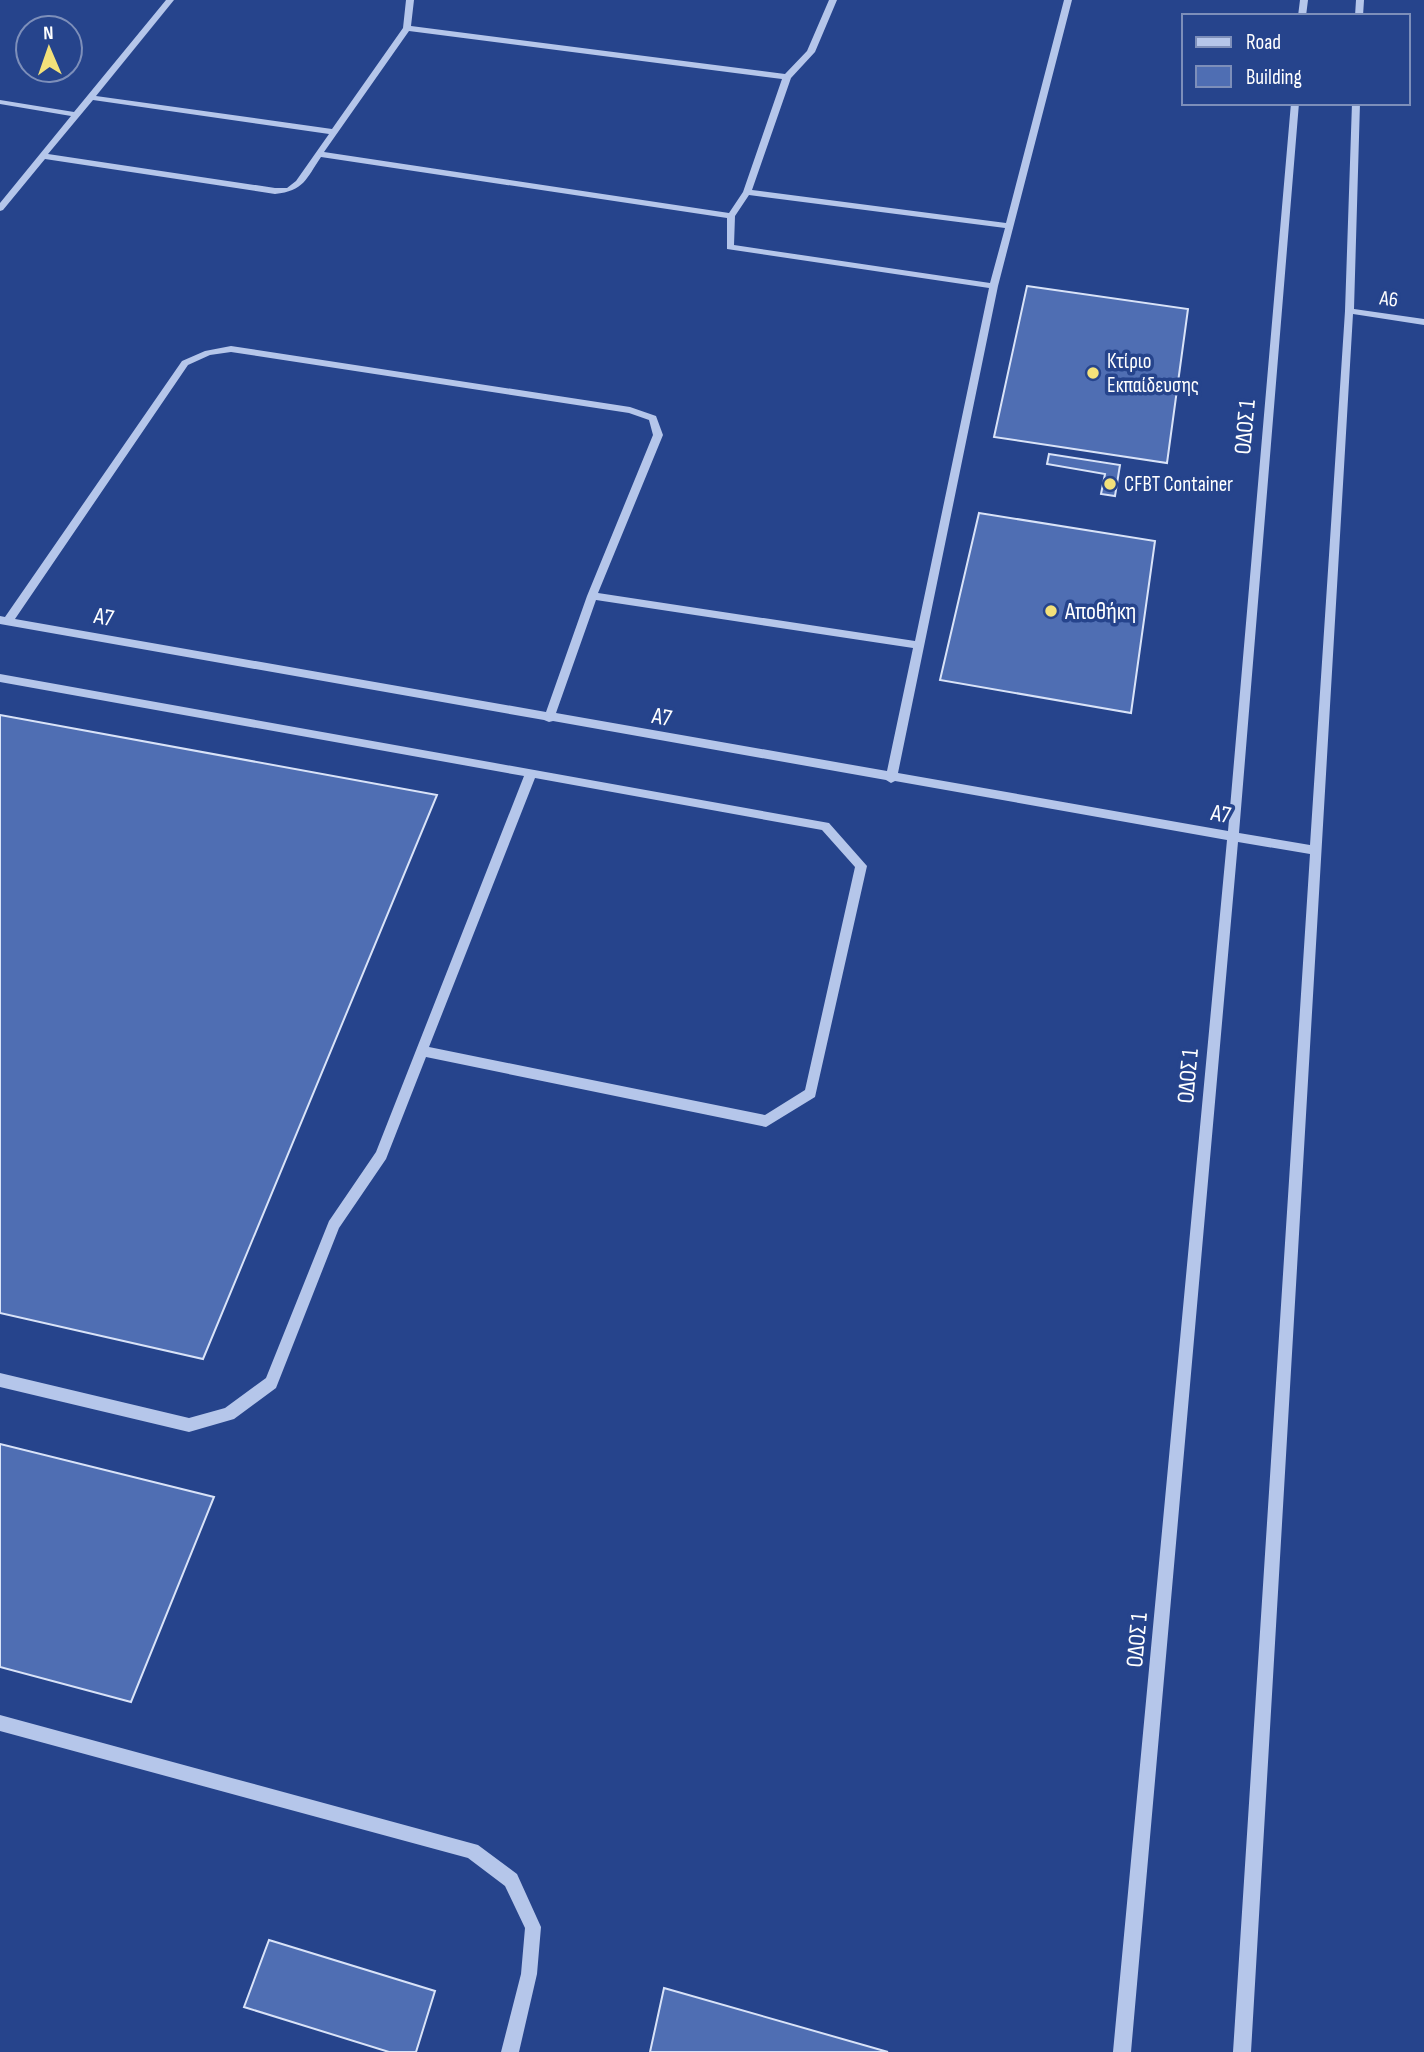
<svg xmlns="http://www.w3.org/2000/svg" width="1424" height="2052" viewBox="0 0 1424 2052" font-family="'Sofia Sans Condensed',sans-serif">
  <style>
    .building { fill: #4f6eb3; stroke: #d9e3f8; stroke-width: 2 }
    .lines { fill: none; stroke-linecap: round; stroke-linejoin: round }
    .minor { fill: #b5c6ea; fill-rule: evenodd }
    .poi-dot { fill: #f3e17a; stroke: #26448c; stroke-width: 2.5 }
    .labels { text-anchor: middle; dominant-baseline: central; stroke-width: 7; stroke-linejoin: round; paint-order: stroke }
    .far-street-label { font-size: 21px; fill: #fff; stroke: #26448c }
    .far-poi-label { font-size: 21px; fill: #fff; stroke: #26448c; text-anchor: start }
    .street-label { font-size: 24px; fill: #fff; stroke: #26448c }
    .poi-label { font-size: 24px; fill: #fff; stroke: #26448c; text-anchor: start }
  </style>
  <rect width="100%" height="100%" fill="#26448c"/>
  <path class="building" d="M 1027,286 L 1188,309 L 1167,463 L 994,437 Z
    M 1049,454 L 1120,465 L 1115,496 L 1101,494 L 1105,474 L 1047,464 Z
    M 979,513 L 1155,541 L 1131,713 L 940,680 Z
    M 0,715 L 437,795 L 203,1359 L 0,1313 Z
    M 0,1444 L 214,1497 L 131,1702 L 0,1667 Z
    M 269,1940 L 435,1991 L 416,2052 L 389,2052 L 244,2007 Z
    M 664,1988 L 888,2052 L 650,2052 Z"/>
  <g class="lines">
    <path class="minor" d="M 166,0 L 174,0 L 96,96 L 332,129 L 403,28 L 406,0 L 414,0 L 411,26 L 785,74 L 807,51 L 829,0 L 837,0 L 815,52 L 791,78 L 752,190 L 1006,223 L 1064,0 L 1072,0 L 998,286 L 898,773 L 1228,831 L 1291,103 L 1299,103 L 1239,833 L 1310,845 L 1345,311 L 1352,103 L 1360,103 L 1354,309 L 1424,319 L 1424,325 L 1353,314 L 1251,2052 L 1233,2052 L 1310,854 L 1238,842 L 1131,2052 L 1113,2052 L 1227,840 L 895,781 L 891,783 L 886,780 L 553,721 L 549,722 L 544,720 L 0,624 L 0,616 L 5,617 L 182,361 L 205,351 L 231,346 L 630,407 L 656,416 L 663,435 L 598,593 L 915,641 L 989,288 L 727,249 L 727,218 L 321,157 C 306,179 304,191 275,194 L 45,159 L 3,210 L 0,211 L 0,203 L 71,116 L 0,104 L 0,100 L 74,112 ZM 409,31 L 782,79 L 743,192 L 729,213 L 324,152 ZM 93,100 L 329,134 L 296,181 L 287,188 L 275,188 L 48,154 ZM 749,195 L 1005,228 L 990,283 L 734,245 L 735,216 ZM 231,352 L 629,413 L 649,420 L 653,435 L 587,596 L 546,712 L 15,619 L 188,365 L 210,355 ZM 596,600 L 913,648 L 887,771 L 556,713 Z
      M 1300,0 L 1308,0 L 1306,16 L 1298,16 Z
      M 1356,0 L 1364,0 L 1363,16 L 1355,16 Z
      M 0,674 L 829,823 L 867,866 L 815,1097 L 766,1127 L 426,1057 L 386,1159 L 339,1228 L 276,1388 L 234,1419 L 189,1432 L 0,1387 L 0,1373 L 189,1418 L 225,1408 L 266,1378 L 329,1221 L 376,1152 L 524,776 L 0,682 ZM 535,778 L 822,830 L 855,867 L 805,1090 L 765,1115 L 429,1047 Z
      M 0,1715 L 478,1845 L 517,1874 L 541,1927 L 537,1974 L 519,2052 L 501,2052 L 521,1974 L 525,1928 L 505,1886 L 468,1858 L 0,1731 Z"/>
  </g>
  <g class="poi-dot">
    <circle cx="1093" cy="373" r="7"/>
    <circle cx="1110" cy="484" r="7"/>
    <circle cx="1051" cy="611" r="7"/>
  </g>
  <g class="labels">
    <g class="far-street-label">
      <text transform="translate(1389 299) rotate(8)">Α6</text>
    </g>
    <g class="far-poi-label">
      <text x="1107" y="361">Κτίριο<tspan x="1107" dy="24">Εκπαίδευσης</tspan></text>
      <text x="1124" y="484">CFBT Container</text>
    </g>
    <g class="street-label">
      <text transform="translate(1245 427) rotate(-85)">ΟΔΟΣ 1</text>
      <text transform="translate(104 617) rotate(10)">Α7</text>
      <text transform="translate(662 717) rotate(10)">Α7</text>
      <text transform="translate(1221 814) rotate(10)">Α7</text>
      <text transform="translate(1188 1076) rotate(-85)">ΟΔΟΣ 1</text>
      <text transform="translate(1137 1640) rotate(-85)">ΟΔΟΣ 1</text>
    </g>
    <g class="poi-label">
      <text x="1065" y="611">Αποθήκη</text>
    </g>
  </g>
  <rect x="1182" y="14" width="228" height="91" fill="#26448c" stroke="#7d8fba" stroke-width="2"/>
  <rect x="1196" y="37" width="35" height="10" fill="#b5c6ea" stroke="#7d8fba" stroke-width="2"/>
  <text x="1246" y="49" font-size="21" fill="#ffffff">Road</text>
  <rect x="1196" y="66" width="35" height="21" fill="#4f6eb3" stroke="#7d8fba" stroke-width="2"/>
  <text x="1246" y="84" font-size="21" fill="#ffffff">Building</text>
  <g transform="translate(49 49) rotate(358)"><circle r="33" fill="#26448c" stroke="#7d8fba" stroke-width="2"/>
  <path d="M0-5L12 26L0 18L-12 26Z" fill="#f3e17a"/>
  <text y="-10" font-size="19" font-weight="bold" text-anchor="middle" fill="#ffffff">N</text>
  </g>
</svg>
